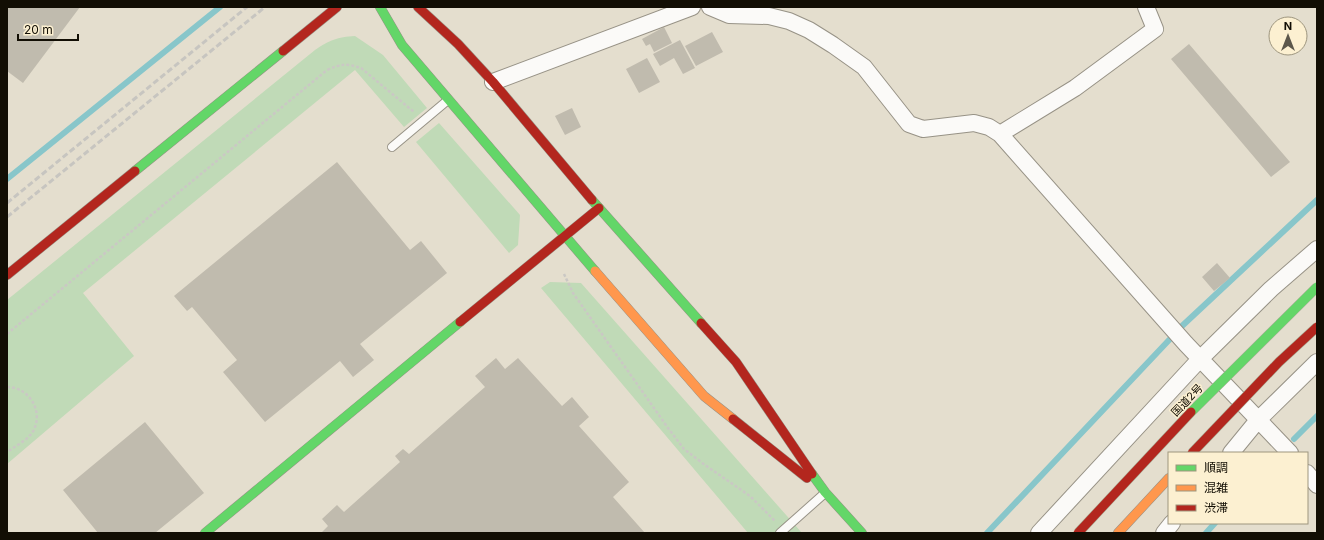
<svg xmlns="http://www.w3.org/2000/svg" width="1324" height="540" viewBox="0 0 1324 540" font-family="Inter,'Noto Sans JP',sans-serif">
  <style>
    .green { fill: #c0dab7 }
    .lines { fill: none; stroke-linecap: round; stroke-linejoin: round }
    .stream { stroke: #88c6ca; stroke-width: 6 }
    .building { fill: #c0bbae }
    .lane-casing { stroke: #979286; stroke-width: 10 }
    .street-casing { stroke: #979286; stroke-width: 18 }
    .fast-casing { stroke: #979286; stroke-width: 10 }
    .slow-casing { stroke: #979286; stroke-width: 10 }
    .jam-casing { stroke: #979286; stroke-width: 10 }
    .path { stroke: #cac8c4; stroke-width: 2.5; stroke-dasharray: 3 2; stroke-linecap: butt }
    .lane { stroke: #fbfaf8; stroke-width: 8 }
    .street { stroke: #fbfaf8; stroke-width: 16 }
    .fast { stroke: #63d668; stroke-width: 9 }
    .slow { stroke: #ff974d; stroke-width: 9 }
    .jam { stroke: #b3261e; stroke-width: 9 }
    .rail { stroke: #c7c5c0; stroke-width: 3; stroke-dasharray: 6 3; stroke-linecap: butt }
    .fast-bridge-casing { stroke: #a5ab94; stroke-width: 10; stroke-linecap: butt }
    .jam-bridge-casing { stroke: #a5ab94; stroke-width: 10; stroke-linecap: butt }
    .fast-bridge { stroke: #63d668; stroke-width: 9 }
    .jam-bridge { stroke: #b3261e; stroke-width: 9 }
    .labels { text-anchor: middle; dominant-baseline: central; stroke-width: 3; stroke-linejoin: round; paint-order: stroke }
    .street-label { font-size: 11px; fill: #120e04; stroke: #fcf0d1 }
  </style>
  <rect width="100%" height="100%" fill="#e4dece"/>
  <path class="green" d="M 355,36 L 383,55 L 427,108 L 404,127 L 355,70 L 83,293 L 134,356 L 7,464 L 7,300 L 315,50 C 330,40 337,37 355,36 Z
    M 439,123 L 520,215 L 518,245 L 509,253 L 416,142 Z
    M 550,282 L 581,283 L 802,533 L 748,533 L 541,288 Z"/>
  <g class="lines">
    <path class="stream" d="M 7,179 L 220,7
      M 1182,326 L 1317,200
      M 1294,439 L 1317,416
      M 987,533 L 1170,339
      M 1206,533 L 1215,523"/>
  </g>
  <path class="building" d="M 7,7 L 80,7 L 23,83 L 7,71 Z
    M 664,27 L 672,43 L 654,52 L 650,44 L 646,46 L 642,39 Z
    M 712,32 L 723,52 L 696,66 L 685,46 Z
    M 680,40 L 695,68 L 683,74 L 674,58 L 660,66 L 653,54 Z
    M 1189,44 L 1290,162 L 1271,177 L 1171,59 Z
    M 647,58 L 660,82 L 639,93 L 626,69 Z
    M 572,108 L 581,127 L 565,135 L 555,116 Z
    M 337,162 L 410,250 L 421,241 L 447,273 L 360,344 L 374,360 L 353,377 L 340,361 L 265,422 L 223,372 L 237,360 L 192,307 L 187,311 L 174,296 Z
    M 1217,263 L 1230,278 L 1214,291 L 1202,277 Z
    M 496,358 L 505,369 L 518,358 L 562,406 L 572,397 L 589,417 L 579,426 L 629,482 L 613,497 L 645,533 L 321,533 L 328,526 L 322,519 L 337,505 L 344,512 L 400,462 L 395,456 L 403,449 L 409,454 L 485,387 L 475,376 Z
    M 145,422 L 204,493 L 155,533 L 98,533 L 63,490 Z"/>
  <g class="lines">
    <g class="lane-casing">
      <path id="lane" d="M 392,147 L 448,100
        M 780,533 L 825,493"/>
    </g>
    <g class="street-casing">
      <path id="street" d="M 710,7 L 729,15 L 769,16 L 789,21 L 809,30 L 833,45 L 864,67 L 909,124 L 923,129 L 974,123 L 989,127 L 1000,134 L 1186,344 L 1290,453
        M 493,82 L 692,7
        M 1000,134 L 1075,88 L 1155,29 L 1146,7
        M 1231,453 L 1258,420 L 1317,362
        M 1307,473 L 1317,485
        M 1039,533 L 1200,359 L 1271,289 L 1317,249
        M 1164,533 L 1172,523"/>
    </g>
    <g class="fast-casing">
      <path id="fast" d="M 380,7 L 402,45 L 595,271
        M 135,171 L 283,51
        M 592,200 L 701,323
        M 812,474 L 825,492 L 862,533
        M 205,533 L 460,322"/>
    </g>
    <g class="slow-casing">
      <path id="slow" d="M 595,271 L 704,396 L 733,419
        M 1118,533 L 1169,478"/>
    </g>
    <g class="jam-casing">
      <path id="jam" d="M 418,7 L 458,44 L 493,82 L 592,200
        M 283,51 L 337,7
        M 7,275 L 135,171
        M 460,322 L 599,208
        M 701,323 L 736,362 L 812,474
        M 733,419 L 807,478"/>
    </g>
    <path class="path" d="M 564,274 L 573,293 L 668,428 L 684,449 L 705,465 L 750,496 L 775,521
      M 7,334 L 327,70 C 341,64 346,63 361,68 L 414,112
      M 7,387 C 30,387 45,413 32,433 C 26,441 14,447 7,452"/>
    <use href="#lane" class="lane"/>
    <use href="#street" class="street"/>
    <use href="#fast" class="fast"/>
    <use href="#slow" class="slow"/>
    <use href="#jam" class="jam"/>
    <path class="rail" d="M 7,203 L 247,7
      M 7,217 L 265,7"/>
    <g class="fast-bridge-casing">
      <path id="fast-bridge" d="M 1191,412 L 1317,287"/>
    </g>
    <g class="jam-bridge-casing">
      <path id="jam-bridge" d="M 1192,453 L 1279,362 L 1317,327
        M 1078,533 L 1191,412"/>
    </g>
    <use href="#fast-bridge" class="fast-bridge"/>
    <use href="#jam-bridge" class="jam-bridge"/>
  </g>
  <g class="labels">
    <g class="street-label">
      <text transform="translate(1187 400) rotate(-46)">国道2号</text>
    </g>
  </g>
  <rect width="1324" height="540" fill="none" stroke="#120e04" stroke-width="16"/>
  <rect x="1168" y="452" width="140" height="72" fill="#fcf0d1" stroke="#9e967f"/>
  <rect x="1176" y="465" width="20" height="6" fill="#63d668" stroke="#9e967f"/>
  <text x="1204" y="472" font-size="12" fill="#120e04">順調</text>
  <rect x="1176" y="485" width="20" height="6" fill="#ff974d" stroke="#9e967f"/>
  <text x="1204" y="492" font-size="12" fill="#120e04">混雑</text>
  <rect x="1176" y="505" width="20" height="6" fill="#b3261e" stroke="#9e967f"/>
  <text x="1204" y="512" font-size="12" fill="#120e04">渋滞</text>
  <g transform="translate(1288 36)"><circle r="19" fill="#fcf0d1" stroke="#9e967f"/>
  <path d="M0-3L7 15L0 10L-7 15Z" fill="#5c574b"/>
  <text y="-6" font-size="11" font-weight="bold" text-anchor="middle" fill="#120e04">N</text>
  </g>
  <path d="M18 34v6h60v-6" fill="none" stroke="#120e04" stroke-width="2"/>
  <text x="24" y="34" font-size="12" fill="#120e04" stroke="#fcf0d1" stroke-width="3" paint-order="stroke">20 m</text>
</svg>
